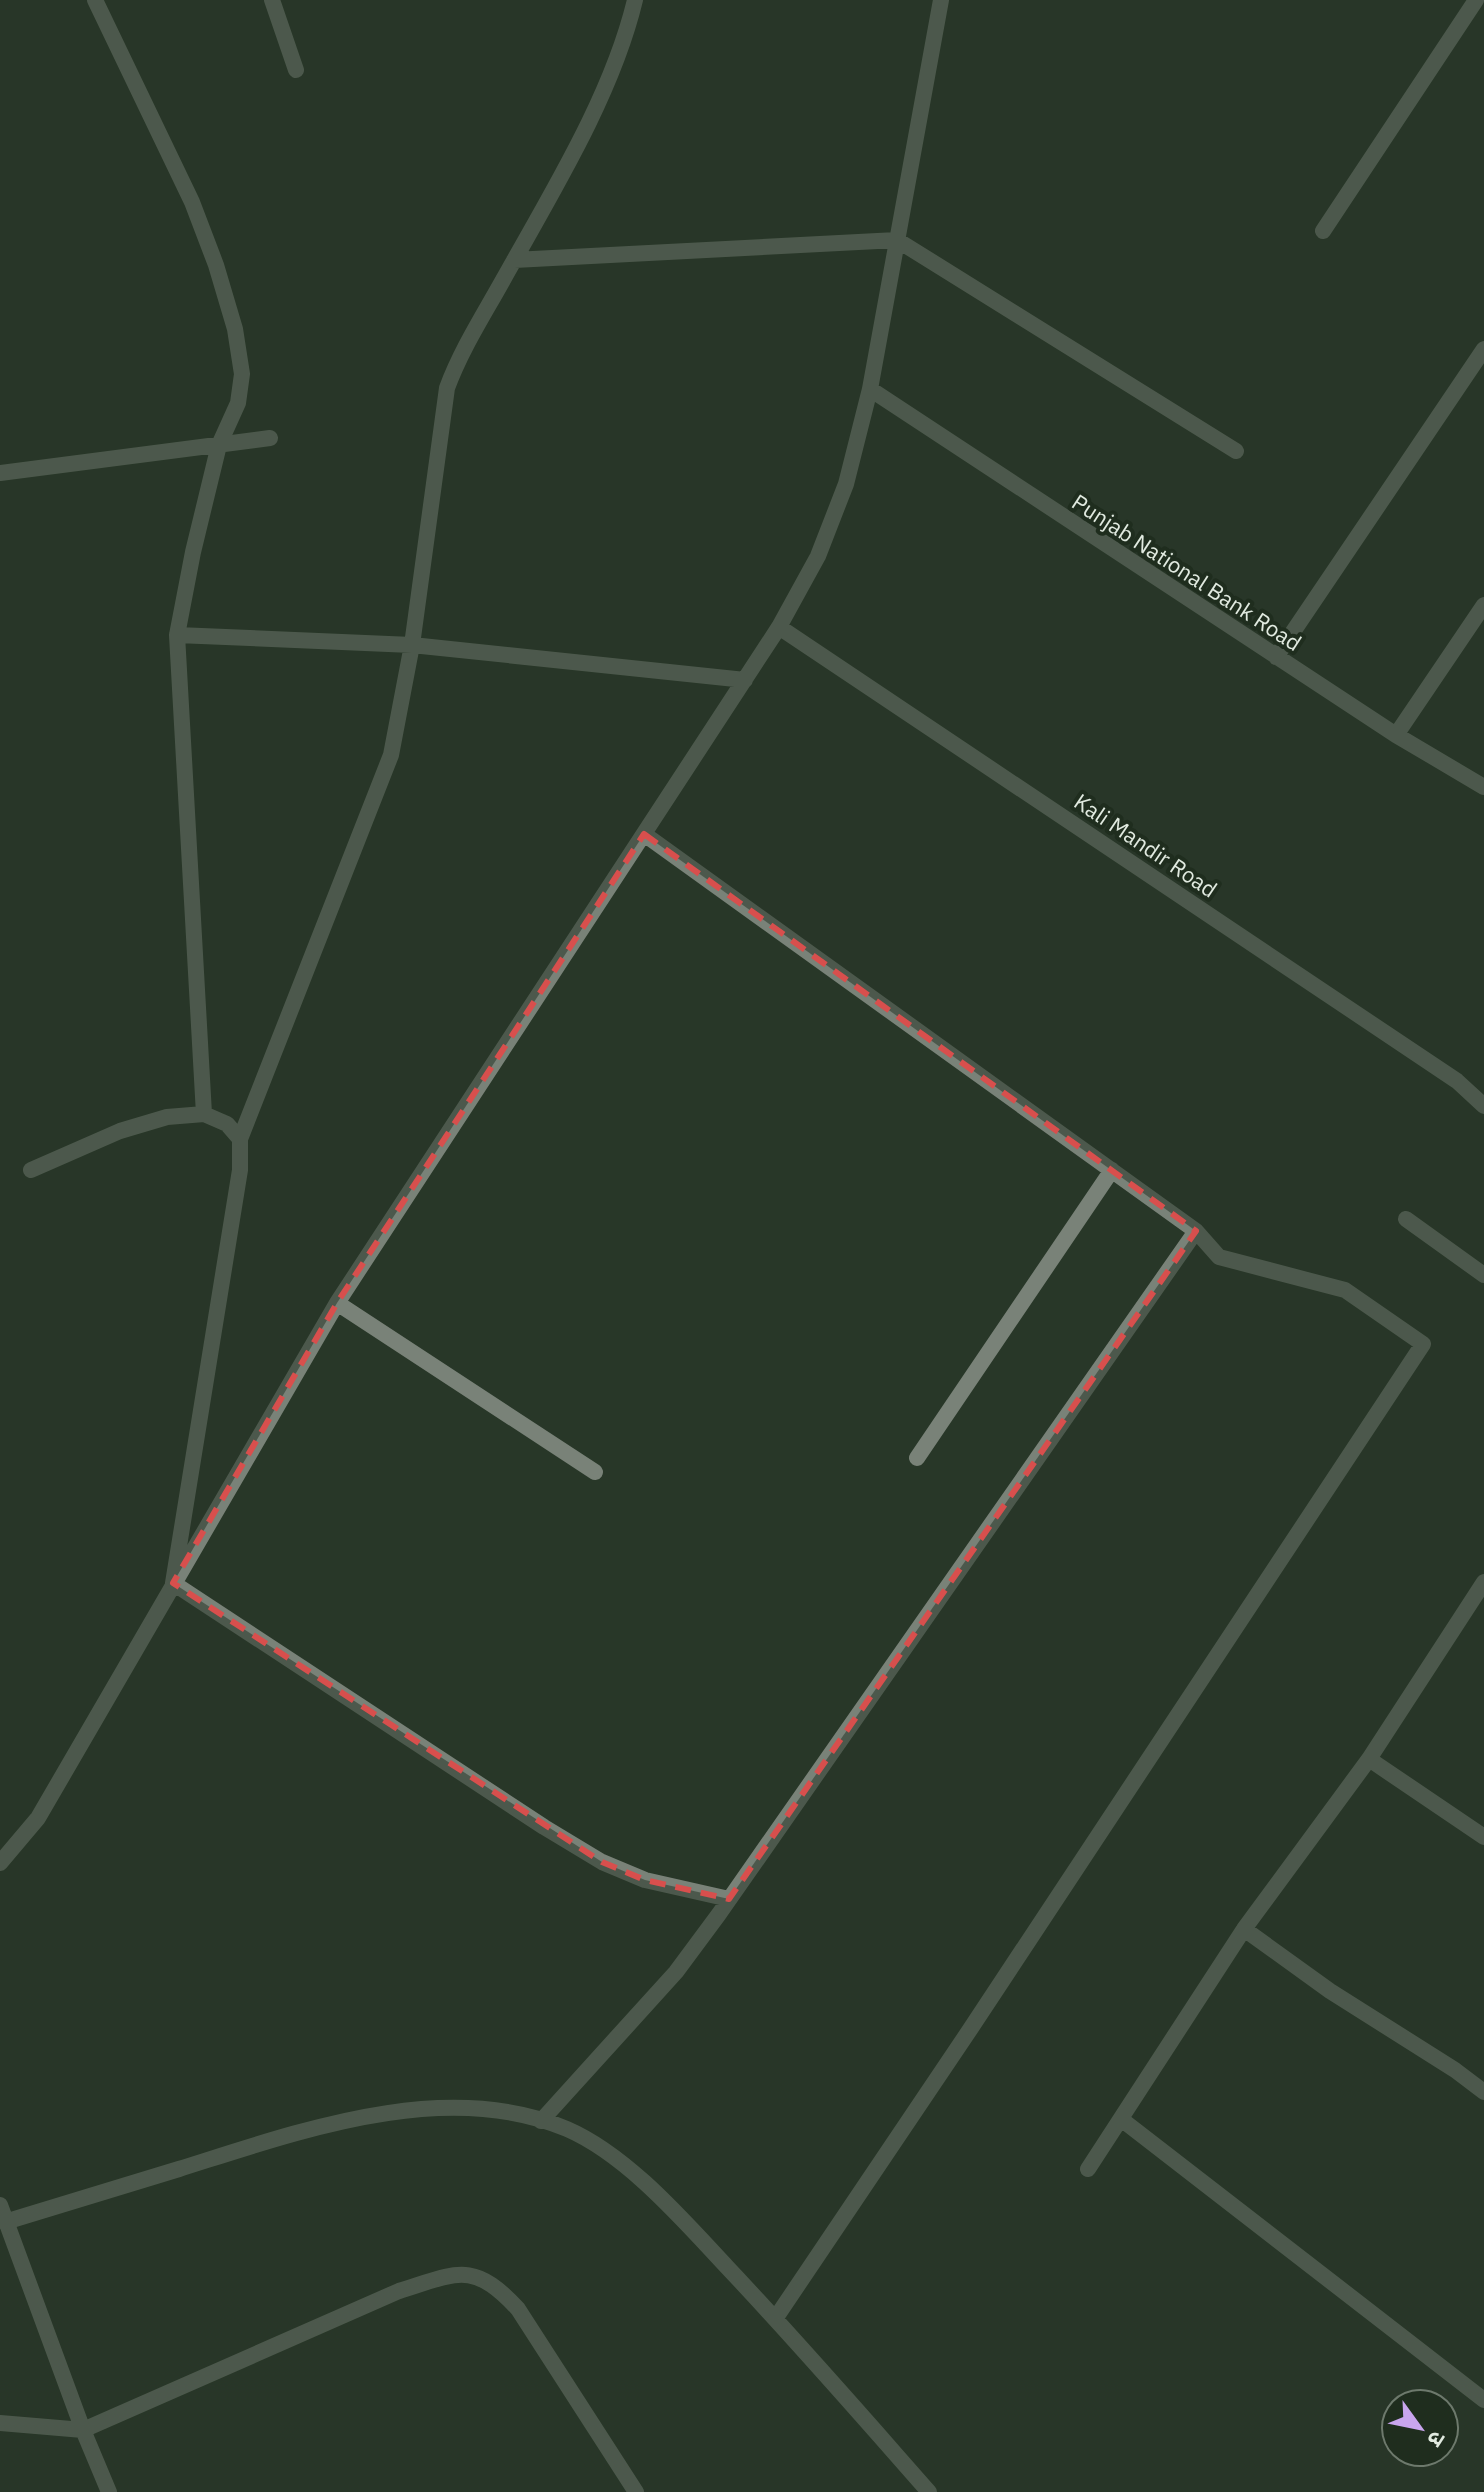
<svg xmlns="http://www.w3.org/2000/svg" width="1484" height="2492" viewBox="0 0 1484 2492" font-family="'IBM Plex Sans','Noto Sans Devanagari',sans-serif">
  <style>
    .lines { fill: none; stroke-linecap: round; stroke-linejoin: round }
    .minor { stroke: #798278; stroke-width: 16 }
    .tertiary { stroke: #798278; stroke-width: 16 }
    .marked { fill: none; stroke: #d84f4d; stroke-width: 6; stroke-dasharray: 16 10; stroke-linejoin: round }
    .labels { text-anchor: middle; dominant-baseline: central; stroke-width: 8; stroke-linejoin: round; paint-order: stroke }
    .street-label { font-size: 22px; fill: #e1eae0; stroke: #1f2d1e }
  </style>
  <rect width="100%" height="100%" fill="#283728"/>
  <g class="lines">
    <path class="minor" d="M 95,0 L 192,202 L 216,265 L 235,329 L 242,374 L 238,403 L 219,445 L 193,552 L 177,635 L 204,1114
      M 272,0 L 296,70
      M 1323,231 L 1476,0
      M 514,260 L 897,240 L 1236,451
      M 870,389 L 1396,735 L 1484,787
      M 0,473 L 270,438
      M 779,627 L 1457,1081 L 1484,1106
      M 177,635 L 412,645 L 745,680
      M 1276,657 L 1484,349
      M 1396,735 L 1484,605
      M 644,834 L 1196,1231 L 1219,1257 L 1345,1290 L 1423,1344 L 971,2028 L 775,2319
      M 240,1139 L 391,755 L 412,645 L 447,388 C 461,350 483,316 503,280 C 551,194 612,96 635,0
      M 31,1170 L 120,1131 L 167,1117 L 204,1114 L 227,1124 L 240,1139 L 240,1170 L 173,1583 L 544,1827 L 602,1862 L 645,1880 L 729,1899
      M 1406,1219 L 1484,1275
      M 337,1303 L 595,1472
      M 917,1458 L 1112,1170
      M 1369,1759 L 1484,1837
      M 0,1863 L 38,1818 L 337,1303 L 779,627 L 818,556 L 846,484 L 870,389 L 941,0
      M 1244,1929 L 1330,1991 L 1455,2070 L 1484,2092
      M 1121,2119 L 1484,2400
      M 541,2121 L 676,1972 L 719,1914 L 1196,1231
      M 1088,2169 L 1244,1929 L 1369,1759 L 1484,1582
      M 5,2222 C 63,2204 121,2187 179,2169 C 297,2132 445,2077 567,2129 C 627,2155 683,2220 727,2267 C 796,2340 862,2416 929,2492
      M 83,2430 L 399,2291 C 457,2273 473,2260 518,2309 L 636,2492"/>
    <path class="tertiary" d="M 0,2205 L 83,2430 L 109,2492
      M 0,2423 L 83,2430"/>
  </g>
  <path d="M0 0H1484V2492H0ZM 644,834 L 1196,1231 L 729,1899 L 645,1880 L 602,1862 L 173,1583 L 337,1303 Z" fill="#283728" fill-opacity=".55" fill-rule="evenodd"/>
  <path class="marked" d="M 644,834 L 1196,1231 L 729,1899 L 645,1880 L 602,1862 L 173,1583 L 337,1303 Z"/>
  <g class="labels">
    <g class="street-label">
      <text transform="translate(1187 572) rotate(33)">Punjab National Bank Road</text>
      <text transform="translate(1146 845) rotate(34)">Kali Mandir Road</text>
    </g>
  </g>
  <g transform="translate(1420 2428) rotate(123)"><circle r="38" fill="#1f2d1e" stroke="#6d796c" stroke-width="2"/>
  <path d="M0-6L14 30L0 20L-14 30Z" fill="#c9a5ee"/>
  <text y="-12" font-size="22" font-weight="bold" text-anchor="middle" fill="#e1eae0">उ</text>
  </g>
</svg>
